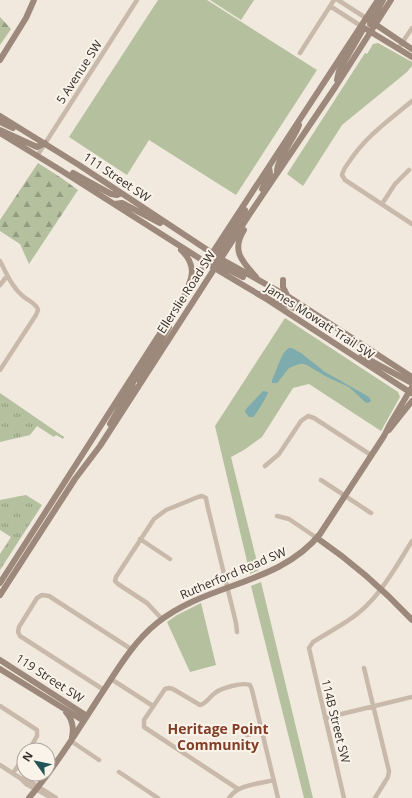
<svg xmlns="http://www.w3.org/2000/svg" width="412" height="798" viewBox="0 0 412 798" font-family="'Open Sans',sans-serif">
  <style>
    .grass { fill: url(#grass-tufts) }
    .forest { fill: url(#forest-firs) }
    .park { fill: #b4c09e }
    .water { fill: #7eabad }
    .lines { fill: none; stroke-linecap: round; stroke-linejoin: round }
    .street { stroke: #c9b9aa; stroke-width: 4.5 }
    .secondary { stroke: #9d887c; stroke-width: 6 }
    .labels { text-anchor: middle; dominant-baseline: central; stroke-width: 4; stroke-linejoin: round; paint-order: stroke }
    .street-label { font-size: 12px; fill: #372e29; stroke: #f9f3ea }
    .quarter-label { font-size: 14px; font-weight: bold; fill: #833d26; stroke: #f9f3ea }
  </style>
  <defs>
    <pattern id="grass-tufts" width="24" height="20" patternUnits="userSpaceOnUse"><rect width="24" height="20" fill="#b4c09e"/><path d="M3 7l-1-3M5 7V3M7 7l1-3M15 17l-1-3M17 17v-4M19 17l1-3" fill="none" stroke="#939c81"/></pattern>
    <pattern id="forest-firs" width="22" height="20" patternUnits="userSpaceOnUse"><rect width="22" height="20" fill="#b4c09e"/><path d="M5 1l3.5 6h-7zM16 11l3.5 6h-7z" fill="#939c81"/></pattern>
  </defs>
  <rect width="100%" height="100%" fill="#f1e9de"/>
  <path class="grass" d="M 0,393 L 64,437 L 63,439 L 56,435 L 54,437 L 37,426 L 30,435 L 0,442 Z
    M 26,495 L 42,505 L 0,570 L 0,554 L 11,537 L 0,530 L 0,500 Z"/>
  <path class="forest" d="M 0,17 L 11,29 L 0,45 Z
    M 38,163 L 60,177 L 78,190 L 29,264 L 20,244 L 0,231 L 0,220 Z"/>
  <path class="park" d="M 158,0 L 207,0 L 317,70 L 236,195 L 149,140 L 127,175 L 69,137 Z
    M 210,0 L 254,0 L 241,20 Z
    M 378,43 L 412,62 L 412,66 L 407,72 L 342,125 L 303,186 L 287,174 L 365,53 L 367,54 L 373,44 Z
    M 285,318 L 395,390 L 398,392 L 400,397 L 381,431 L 309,384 L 293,388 L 262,437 L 244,450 L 231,457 L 259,570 L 250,574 L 215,426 Z
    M 261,582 L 313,798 L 304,798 L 251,586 Z
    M 201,603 L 216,665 L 190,672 L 167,622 L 177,615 Z"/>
  <path class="water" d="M 289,348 L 292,348 L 301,353 L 325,372 L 369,397 L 371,401 L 368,403 L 365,402 L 349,387 L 327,377 L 305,364 L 299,364 L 289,368 L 277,383 L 272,383 L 272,380 C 277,371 281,352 289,348 Z
    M 263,391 L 268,392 C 268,395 256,415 253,417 L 249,417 L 245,412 L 246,409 Z"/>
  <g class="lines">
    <path class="street" d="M 338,0 L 366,18
      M 330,6 L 361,26
      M 398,49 L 412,28
      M 300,53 L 334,0
      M 412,101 C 389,120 365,137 349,162 C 346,166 343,170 342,175 L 345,180 L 412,224
      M 37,156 L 137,0
      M 382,204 L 395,184 L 409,170
      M 0,261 C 7,274 12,288 24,297 C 29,301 36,303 38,310 L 36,315 L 0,370
      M 0,285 L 7,276
      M 265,466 L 279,454 L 301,421 L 308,416 L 314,418 L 371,455
      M 321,480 L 371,513
      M 277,516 L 289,519 L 317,538
      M 140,539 L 170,559
      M 162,619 L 147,603 L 118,584 L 115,581 L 116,577 L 154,519 L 166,510 L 198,497 L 202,496 L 206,498 L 207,504 L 236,623 L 237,632
      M 364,668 L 389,771 L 388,777 L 375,798
      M 111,679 L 153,706
      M 104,690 L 20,636 L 18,632 L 19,627 L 37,598 L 42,595 L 49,596 L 131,649
      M 0,706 L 37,730 L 37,736 L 29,750
      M 325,718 L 412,697
      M 247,735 L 262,731
      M 71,741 L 99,760
      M 0,765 L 20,778
      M 119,772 L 158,798
      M 13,773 L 24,757
      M 238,789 L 144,727 L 144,720 L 165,689 L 169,688 L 173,689 L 200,705 C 207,703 209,697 215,693 C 221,688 242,682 250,685 L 252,690 L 278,798
      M 52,798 L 26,784 L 20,778 L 29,781 L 56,798
      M 229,798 C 238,784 259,784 274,780
      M 344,798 L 309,648 L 313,642 C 332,630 355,619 370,602 C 386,586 400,560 412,541"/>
    <path class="secondary" d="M 366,18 L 412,49
      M 370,24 L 383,0
      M 361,26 L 412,57
      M 0,60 L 26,18 L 34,0
      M 337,80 L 339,71 L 362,31
      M 0,116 L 79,165 L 221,259 L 289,297 L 412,377
      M 0,122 L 13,128
      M 0,130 L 37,147 L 45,143
      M 0,133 L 62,171 L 221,272 L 268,300 L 411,393
      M 277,171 C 277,160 295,137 299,125
      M 73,173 L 111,194 L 117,195 L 121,193
      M 262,189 L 270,173 L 269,167
      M 114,204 L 122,203 L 160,223
      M 244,230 C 231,251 242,261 256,277
      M 181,250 C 191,259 195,271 189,284
      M 216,259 L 245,210
      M 216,263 L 243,277
      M 283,280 L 283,287 L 287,295
      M 262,293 L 298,310 L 304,311 L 308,310
      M 362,356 L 412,383
      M 140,384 L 139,377 L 169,327
      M 110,424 L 132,386 L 135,376
      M 389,430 L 412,401
      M 317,538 C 352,562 383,589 412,620
      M 0,583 L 175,310 L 378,0
      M 0,595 L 75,479 L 100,446 L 249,215 L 336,86 L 391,0
      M 0,660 L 87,716
      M 0,669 L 84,721
      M 66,712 C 73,720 74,728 72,737
      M 29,798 C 55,767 76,733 98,699 C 116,672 132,643 157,623 C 206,583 279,585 320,534 L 384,436 L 390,424 L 412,387"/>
  </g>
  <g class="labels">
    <g class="street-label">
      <text transform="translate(79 72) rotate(-57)">5 Avenue SW</text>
      <text transform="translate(117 177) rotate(34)">111 Street SW</text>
      <text transform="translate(186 292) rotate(-57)">Ellerslie Road SW</text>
      <text transform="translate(320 321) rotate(33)">James Mowatt Trail SW</text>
      <text transform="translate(233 573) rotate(-23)">Rutherford Road SW</text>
      <text transform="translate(50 678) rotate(33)">119 Street SW</text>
      <text transform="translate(336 721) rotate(76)">114B Street SW</text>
    </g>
    <g class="quarter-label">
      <text x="218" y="728">Heritage Point<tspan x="218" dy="16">Community</tspan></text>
    </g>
  </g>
  <g transform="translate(36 762) rotate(303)"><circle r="19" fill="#f9f3ea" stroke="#aba49d"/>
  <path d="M0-3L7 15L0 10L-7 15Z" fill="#215357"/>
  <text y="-6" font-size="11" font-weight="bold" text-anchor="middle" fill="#372e29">N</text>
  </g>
</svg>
